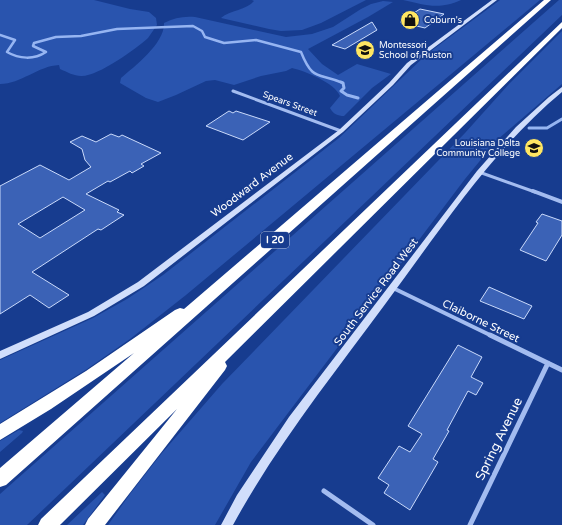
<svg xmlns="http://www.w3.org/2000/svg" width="562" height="525" viewBox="0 0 562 525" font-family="'Varela Round',sans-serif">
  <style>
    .green { fill: #2954ae }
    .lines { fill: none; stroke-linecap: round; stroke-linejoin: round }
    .stream-far1 { stroke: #96b5f2; stroke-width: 2.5 }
    .stream { stroke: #96b5f2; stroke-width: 3 }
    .building { fill: #3b62b6; stroke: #cadafb; fill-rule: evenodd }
    .minor-far2 { stroke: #a3bcf0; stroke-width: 3 }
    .minor-far1 { stroke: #a3bcf0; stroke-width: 4 }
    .minor { stroke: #a3bcf0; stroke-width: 5 }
    .secondary { fill: #d1defb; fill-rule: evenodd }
    .motorway { fill: #fff; fill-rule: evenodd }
    .labels { text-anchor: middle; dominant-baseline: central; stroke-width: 4; stroke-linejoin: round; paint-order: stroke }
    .far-poi-label { font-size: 9px; fill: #fff; stroke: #173c8f; text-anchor: start }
    .far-street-label { font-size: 9px; fill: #fff; stroke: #173c8f }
    .shield { fill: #173c8f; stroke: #b9c4dd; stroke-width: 1 }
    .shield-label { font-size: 10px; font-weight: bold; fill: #fff }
    .street-label { font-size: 11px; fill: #fff; stroke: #173c8f }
    .near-street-label { font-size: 13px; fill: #fff; stroke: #173c8f }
  </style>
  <rect width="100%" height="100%" fill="#173c8f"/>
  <path class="green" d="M 0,0 L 94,0 L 130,9 L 149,12 L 156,18 L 157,25 C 154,29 151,34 148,38 C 136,49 97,77 81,76 C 74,76 67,72 60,69 L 59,65 C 38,66 21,84 0,84 Z
    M 252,0 L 366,0 L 321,23 L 302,30 L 281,31 L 269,29 L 221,18 C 230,10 247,10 254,1 Z
    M 403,0 L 461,0 C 439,10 425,5 403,0 Z
    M 500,0 L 540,0 L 186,295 L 130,339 L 87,369 L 0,423 L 0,360 L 93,318 L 127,299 L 163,275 L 339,138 L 427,54 Z
    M 559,0 L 562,0 L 562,15 L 27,525 L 0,525 L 0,494 Z
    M 383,1 L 393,2 L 368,17 L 308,49 L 322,64 L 338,75 L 357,64 L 391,74 L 372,88 L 344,116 C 338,116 333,114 330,108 L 340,96 C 335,83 305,71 292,68 L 286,71 L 261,76 L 234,85 L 215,80 L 206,81 L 176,95 L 158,102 L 146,98 L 120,83 L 121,78 C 135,66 165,43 164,23 C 174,18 183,16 195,17 L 286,37 L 312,34 L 333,27 L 361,9 L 371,4 Z
    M 562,31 L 562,84 L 497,140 L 465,179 L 251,462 L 215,525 L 108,525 L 130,494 L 162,453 L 222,384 L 465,133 L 509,84 Z
    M 19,430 L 23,431 L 22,433 L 0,452 L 0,441 Z
    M 102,492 L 105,495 L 83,525 L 67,525 Z"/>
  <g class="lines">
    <path class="stream-far1" d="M 0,35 L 15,40 L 7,52 C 19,59 34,60 46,52 L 33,46 L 34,43 L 56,37 L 81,36 L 117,29 L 193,26 L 202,31 L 205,37 L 224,43 L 256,40 L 301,52 C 313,82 318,72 343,83"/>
    <path class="stream" d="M 341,82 L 343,83 L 344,88 L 341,91 L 347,95 L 358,98
      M 529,128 L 547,128 L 562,119"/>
  </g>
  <path class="building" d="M 420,9 L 444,14 L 425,28 L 400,22 Z
    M 372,22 L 377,30 L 345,49 L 332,45 Z
    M 229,111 L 233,113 L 236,111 L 270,122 L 243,140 L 206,126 Z
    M 111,134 L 119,137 L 122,135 L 161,153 L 141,164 L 144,166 L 132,173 L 130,171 L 110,182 L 108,181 L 86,194 L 119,210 L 117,212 L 124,215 L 101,230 L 98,229 L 32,272 L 69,295 L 49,308 L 30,295 L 0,314 L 0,186 L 40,165 L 69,180 L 91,167 L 85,160 L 82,149 L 70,142 L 82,136 L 96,142 ZM 63,197 L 85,210 L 40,238 L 18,224 Z
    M 542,214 L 562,221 L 562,235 L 546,261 L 520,250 L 538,223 L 536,222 Z
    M 489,287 L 532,306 L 524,319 L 480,301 Z
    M 458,345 L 482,357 L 471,377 L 483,383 L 476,395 L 468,391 L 447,430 L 449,431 L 433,459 L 438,462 L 410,510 L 384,493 L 389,485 L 378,478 L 399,446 L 410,452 L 422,434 L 408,426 Z"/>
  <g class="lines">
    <path class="minor-far2" d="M 233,91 L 341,131
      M 479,172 L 535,192"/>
    <path class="minor-far1" d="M 533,191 L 562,202
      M 393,288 L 492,336"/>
    <path class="minor" d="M 490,335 L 562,370
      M 324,491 L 373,525
      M 470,525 L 548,363"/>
    <path class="secondary" d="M 492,0 L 497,0 L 411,65 L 393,85 L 343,132 L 144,286 L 94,316 L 0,359 L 0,351 L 88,312 L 138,282 L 339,130 L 389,83 L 407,63 Z
      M 562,87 L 562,92 C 491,151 441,229 386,303 C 333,375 276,446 233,525 L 221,525 L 237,495 L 289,417 L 477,171 L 516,127 L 549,97 Z"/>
    <path class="motorway" d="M 544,0 L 551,0 L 6,485 L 0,487 L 0,468 L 134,353 L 51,409 L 0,440 L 0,424 L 86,371 L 175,310 L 180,308 L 184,309 Z
      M 562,22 L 562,28 L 225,362 L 227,366 L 225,370 L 105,525 L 85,525 L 88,519 L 177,409 L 60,525 L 38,525 L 41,519 Z"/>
  </g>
  <defs>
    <g id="shop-disc" transform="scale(1)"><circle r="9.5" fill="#ffe662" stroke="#173c8f"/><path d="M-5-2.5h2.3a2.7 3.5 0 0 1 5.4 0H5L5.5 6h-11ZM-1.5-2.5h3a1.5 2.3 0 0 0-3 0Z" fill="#111"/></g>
    <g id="school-disc" transform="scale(1)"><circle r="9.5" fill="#ffe662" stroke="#173c8f"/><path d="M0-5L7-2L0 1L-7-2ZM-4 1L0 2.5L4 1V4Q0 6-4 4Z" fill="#111"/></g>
    <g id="university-disc" transform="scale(1)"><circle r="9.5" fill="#ffe662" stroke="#173c8f"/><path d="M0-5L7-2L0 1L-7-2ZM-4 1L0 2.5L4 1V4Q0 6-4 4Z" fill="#111"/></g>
  </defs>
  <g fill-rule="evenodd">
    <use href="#shop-disc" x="410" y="20"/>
    <use href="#school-disc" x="365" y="50"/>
    <use href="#university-disc" x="534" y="148"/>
  </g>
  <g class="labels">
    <g class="far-poi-label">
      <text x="424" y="20">Coburn's</text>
      <text x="379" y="45">Montessori<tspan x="379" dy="10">School of Ruston</tspan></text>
      <text x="520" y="143" text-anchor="end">Louisiana Delta<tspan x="520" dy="10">Community College</tspan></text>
    </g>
    <g class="far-street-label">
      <text transform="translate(290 104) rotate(20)">Spears Street</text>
    </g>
    <rect class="shield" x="261" y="232" width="28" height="16" rx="3"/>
    <g class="shield-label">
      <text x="275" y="240">I 20</text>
    </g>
    <g class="street-label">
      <text transform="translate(252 185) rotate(-37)">Woodward Avenue</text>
      <text transform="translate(376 292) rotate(-53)">South Service Road West</text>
      <text transform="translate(481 321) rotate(26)">Claiborne Street</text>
    </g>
    <g class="near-street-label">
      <text transform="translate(499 439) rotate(-64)">Spring Avenue</text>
    </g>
  </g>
</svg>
